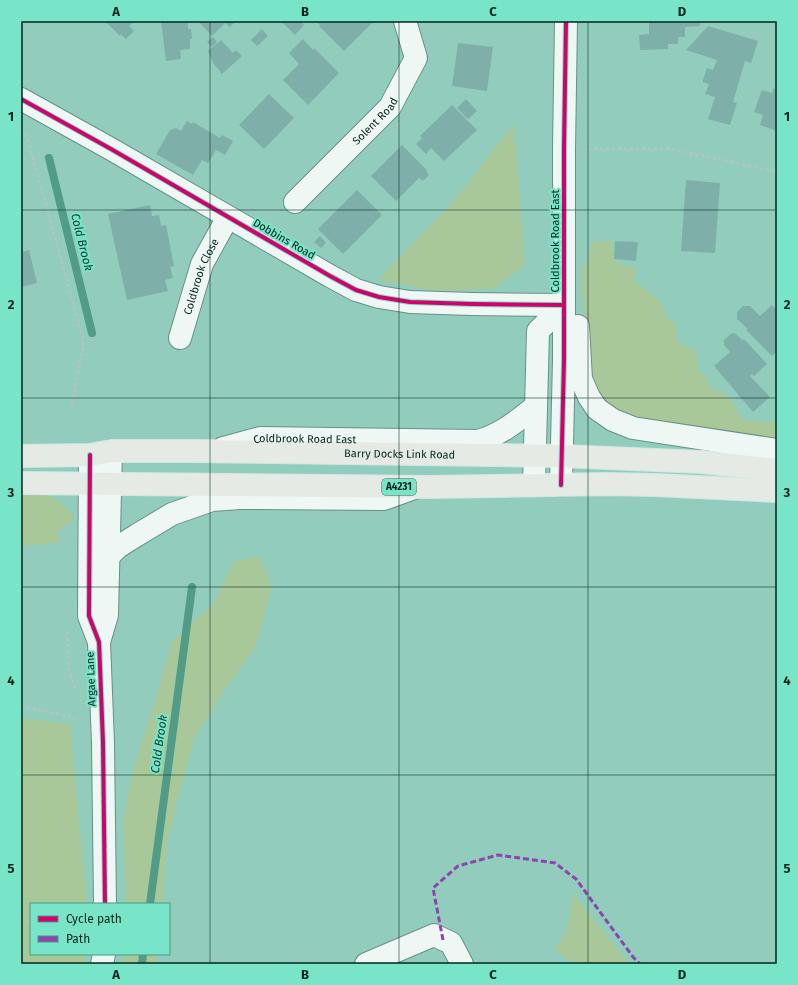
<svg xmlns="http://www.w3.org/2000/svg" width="798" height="985" viewBox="0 0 798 985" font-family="'Fira Sans',sans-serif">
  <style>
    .green { fill: #a9c899 }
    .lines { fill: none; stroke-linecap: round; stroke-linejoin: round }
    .stream { stroke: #509c89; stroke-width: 8 }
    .building { fill: #7eb0a9 }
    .minor-casing { stroke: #669186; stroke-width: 24 }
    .major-casing { stroke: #cee8e1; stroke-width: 24 }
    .path { stroke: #b3c4c0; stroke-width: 2.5; stroke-dasharray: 3 3; stroke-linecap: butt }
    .minor { stroke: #eff7f5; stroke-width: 22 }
    .major { stroke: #e5eae5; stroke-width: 22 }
    .quiet { stroke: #8e44ad; stroke-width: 3; stroke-dasharray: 6 3; stroke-linecap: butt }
    .cycleway-casing { stroke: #79e5c8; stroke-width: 6 }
    .cycleway { stroke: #d6006c; stroke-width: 4 }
    .grid { fill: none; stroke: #02261e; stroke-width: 1; stroke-opacity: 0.55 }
    .labels { text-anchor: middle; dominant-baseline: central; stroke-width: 4; stroke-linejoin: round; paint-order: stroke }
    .shield { fill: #79e5c8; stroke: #265f51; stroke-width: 1 }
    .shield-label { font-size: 10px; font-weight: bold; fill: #02261e }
    .street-label { font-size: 11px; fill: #02261e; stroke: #79e5c8 }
    .water-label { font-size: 12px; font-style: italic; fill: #073a2f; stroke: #79e5c8 }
    .neatline { fill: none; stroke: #02261e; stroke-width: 1.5 }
    .grid-label { font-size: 13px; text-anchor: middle; font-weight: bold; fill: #02261e }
  </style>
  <rect width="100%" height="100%" fill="#92ccbd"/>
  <path class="green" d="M 514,124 L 525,265 L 495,288 L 439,291 L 378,280 L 453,202 Z
    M 612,241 L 614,261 L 636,269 L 635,281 L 663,304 L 665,316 L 675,324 L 678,342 L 696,351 L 698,369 L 706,377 L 709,387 L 730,397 L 742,419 L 768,423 L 777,420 L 777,449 L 623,415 L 606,403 L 590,381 L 585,354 L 583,296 L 581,293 L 582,269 L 590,255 L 591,242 Z
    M 21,489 C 45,493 60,497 75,518 L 58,532 L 61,542 L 21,546 Z
    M 260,557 L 272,588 L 256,646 L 230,682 L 194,739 L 175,809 L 167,843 L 162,904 L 126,904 L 126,891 L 123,822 L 133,769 L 153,708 L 172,641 L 214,603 L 234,561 Z
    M 21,718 L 70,724 L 87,904 L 31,904 L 31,954 L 87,954 L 84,964 L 21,964 Z
    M 573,893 L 630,964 L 580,964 L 574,960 L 572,963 L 555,950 L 568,928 Z
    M 122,954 L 157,954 L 158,964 L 122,964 Z"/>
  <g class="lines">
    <path class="stream" d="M 49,158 L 92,333
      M 150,904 L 192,587
      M 142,964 L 143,954"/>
  </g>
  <path class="building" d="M 105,21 L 134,21 L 129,26 L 134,31 L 126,39 L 121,34 L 120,36 Z
    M 161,21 L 188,21 L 188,29 L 191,29 L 192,39 L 190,39 L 190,49 L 180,50 L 181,59 L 166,61 Z
    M 200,21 L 236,21 L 230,27 L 225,23 L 212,36 L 199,22 Z
    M 281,21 L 301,21 L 304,25 L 295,35 Z
    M 316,21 L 374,21 L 344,51 L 319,26 L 320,25 Z
    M 649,21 L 700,21 L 700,26 L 685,27 L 685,37 L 678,37 L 678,44 L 668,44 L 668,49 L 640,50 L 639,35 L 649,34 Z
    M 708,26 L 758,41 L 751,63 L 745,61 L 733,102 L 737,103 L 730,125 L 708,119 L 715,97 L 705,94 L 709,84 L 703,82 L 703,80 L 707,68 L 713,70 L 717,60 L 686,50 Z
    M 262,29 L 268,36 L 257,46 L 251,40 Z
    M 213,37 L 217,42 L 212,47 L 207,42 Z
    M 303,39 L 313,50 L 314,48 L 339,73 L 308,105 L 283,80 L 299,64 L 289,53 Z
    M 221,40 L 233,53 L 236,50 L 242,56 L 222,74 L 213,63 L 208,51 Z
    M 458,43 L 493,47 L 487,91 L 452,86 Z
    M 773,88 L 777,90 L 777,131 L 760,125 L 763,115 L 754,112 L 762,90 L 772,93 Z
    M 269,94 L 294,118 L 264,149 L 239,125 Z
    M 466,99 L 477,111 L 468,119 L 457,108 Z
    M 452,105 L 477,130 L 444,161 L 431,148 L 426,154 L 416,144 L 422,138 L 420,136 Z
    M 187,121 L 192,124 L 193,122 L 220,138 L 222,135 L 233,141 L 225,155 L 216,150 L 208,163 L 202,160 L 193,175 L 156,154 L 170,130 L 176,128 L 181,131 Z
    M 402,145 L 427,170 L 426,171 L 429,175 L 423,181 L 419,178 L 396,201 L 371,176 Z
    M 686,180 L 720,183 L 715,253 L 681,251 Z
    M 357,190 L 382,215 L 343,254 L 318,229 Z
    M 150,205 L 152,216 L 159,215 L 161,226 L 166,225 L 174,266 L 170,267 L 173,278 L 165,280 L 168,291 L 127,300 L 108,214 Z
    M 320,236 L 326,243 L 321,248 L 314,242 Z
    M 615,241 L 638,242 L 636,261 L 614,259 Z
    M 29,250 L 37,283 L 21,287 L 21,252 Z
    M 772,305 L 777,310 L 777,351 L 772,356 L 746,330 L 748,329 L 737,319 L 737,312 L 743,306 L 750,306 L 760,316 Z
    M 732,333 L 736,334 L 743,341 L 744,339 L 767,364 L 754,376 L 752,374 L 750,376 L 770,397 L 753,412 L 714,366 L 730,352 L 724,345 L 724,340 Z"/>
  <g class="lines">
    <g class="minor-casing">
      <g id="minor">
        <path d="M 21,99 L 111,149 L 330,276 L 356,290 L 379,297 L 410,302 L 472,304 L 564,305"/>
        <path id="s1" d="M 295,202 L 390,107 L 416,58 L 405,21"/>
        <path d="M 578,326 L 581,379 L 589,397 L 597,409 L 613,420 L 633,428 L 777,450"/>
        <path id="s2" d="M 180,338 L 202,264 L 228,217"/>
        <path id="s3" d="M 223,448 L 260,438 L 478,441 C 501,435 518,420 536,406"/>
        <path d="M 90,455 L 89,616 L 99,642 L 103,743 L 105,904"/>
        <path d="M 534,485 L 538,331 L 564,305"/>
        <path d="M 561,485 L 564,360 L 564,149 L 566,21"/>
        <path d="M 109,556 L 118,547 L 137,535 L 172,514 L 212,500 L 240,498 L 384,499 L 417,487"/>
        <path d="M 99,642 L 107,615 L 111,451"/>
        <path d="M 102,964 L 104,954"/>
        <path d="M 366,964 L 434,935 L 451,943 L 462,964"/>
      </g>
    </g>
    <g class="major-casing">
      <g id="major">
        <path id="s4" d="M 21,456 L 90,455 L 111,451 L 195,451 L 561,456 L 702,462 L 777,470"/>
        <path d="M 21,483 L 430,487 L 608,484 L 656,485 L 777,491"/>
      </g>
    </g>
    <path class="path" d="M 22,129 L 27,137 L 84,342 L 71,409
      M 588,149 L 671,149 L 777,172
      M 67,632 L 69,670 L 75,688
      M 21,706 L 71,717 L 77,722
      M 21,918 L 31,924"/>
    <use href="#minor" class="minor"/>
    <use href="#major" class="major"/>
    <path class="quiet" d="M 443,940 L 433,888 L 458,866 L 498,855 L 555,863 L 576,879 L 633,957 L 640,964"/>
    <g class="cycleway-casing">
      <path id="cycleway" d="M 21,99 L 111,149 L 330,276 L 356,290 L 379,297 L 410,302 L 472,304 L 564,305
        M 90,455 L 89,616 L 99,642 L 103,743 L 105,904
        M 561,485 L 564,360 L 564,149 L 566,21"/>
    </g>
    <use href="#cycleway" class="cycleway"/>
  </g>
  <path class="grid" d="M 210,21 L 210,964M 399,21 L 399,964M 588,21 L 588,964M 21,210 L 777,210M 21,398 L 777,398M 21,587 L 777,587M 21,775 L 777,775"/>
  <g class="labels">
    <rect class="shield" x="382" y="479" width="34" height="16" rx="3"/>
    <g class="shield-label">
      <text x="399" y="487">A4231</text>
    </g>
    <g class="street-label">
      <text stroke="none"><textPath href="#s1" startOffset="114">Solent Road</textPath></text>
      <text transform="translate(284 239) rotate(30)">Dobbins Road</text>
      <text transform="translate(555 241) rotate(-90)">Coldbrook Road East</text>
      <text stroke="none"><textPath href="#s2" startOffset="65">Coldbrook Close</textPath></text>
      <text stroke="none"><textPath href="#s3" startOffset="83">Coldbrook Road East</textPath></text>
      <text stroke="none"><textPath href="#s4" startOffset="379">Barry Docks Link Road</textPath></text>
      <text transform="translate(91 679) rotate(-92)">Argae Lane</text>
    </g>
    <g class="water-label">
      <text transform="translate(82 242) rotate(76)">Cold Brook</text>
      <text transform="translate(159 744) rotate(-82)">Cold Brook</text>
    </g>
  </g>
  <rect width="798" height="985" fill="none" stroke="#79e5c8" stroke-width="44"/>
  <rect x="30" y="903" width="140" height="52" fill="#79e5c8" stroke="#499984"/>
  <rect x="38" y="916" width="20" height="6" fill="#d6006c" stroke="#499984"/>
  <text x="66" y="923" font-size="12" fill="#02261e">Cycle path</text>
  <rect x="38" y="936" width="20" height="6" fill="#8e44ad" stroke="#499984"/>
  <text x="66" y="943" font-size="12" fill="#02261e">Path</text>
  <rect x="22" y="22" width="754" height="941" class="neatline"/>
  <g class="grid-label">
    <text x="116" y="16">A</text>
    <text x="305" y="16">B</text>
    <text x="493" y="16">C</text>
    <text x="682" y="16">D</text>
    <text x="11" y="121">1</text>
    <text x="787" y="121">1</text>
    <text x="11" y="309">2</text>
    <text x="787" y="309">2</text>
    <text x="11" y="497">3</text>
    <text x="787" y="497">3</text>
    <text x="11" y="685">4</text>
    <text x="787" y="685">4</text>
    <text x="11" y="873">5</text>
    <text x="787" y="873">5</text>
    <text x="116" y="979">A</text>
    <text x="305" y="979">B</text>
    <text x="493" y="979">C</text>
    <text x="682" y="979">D</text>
  </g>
</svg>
